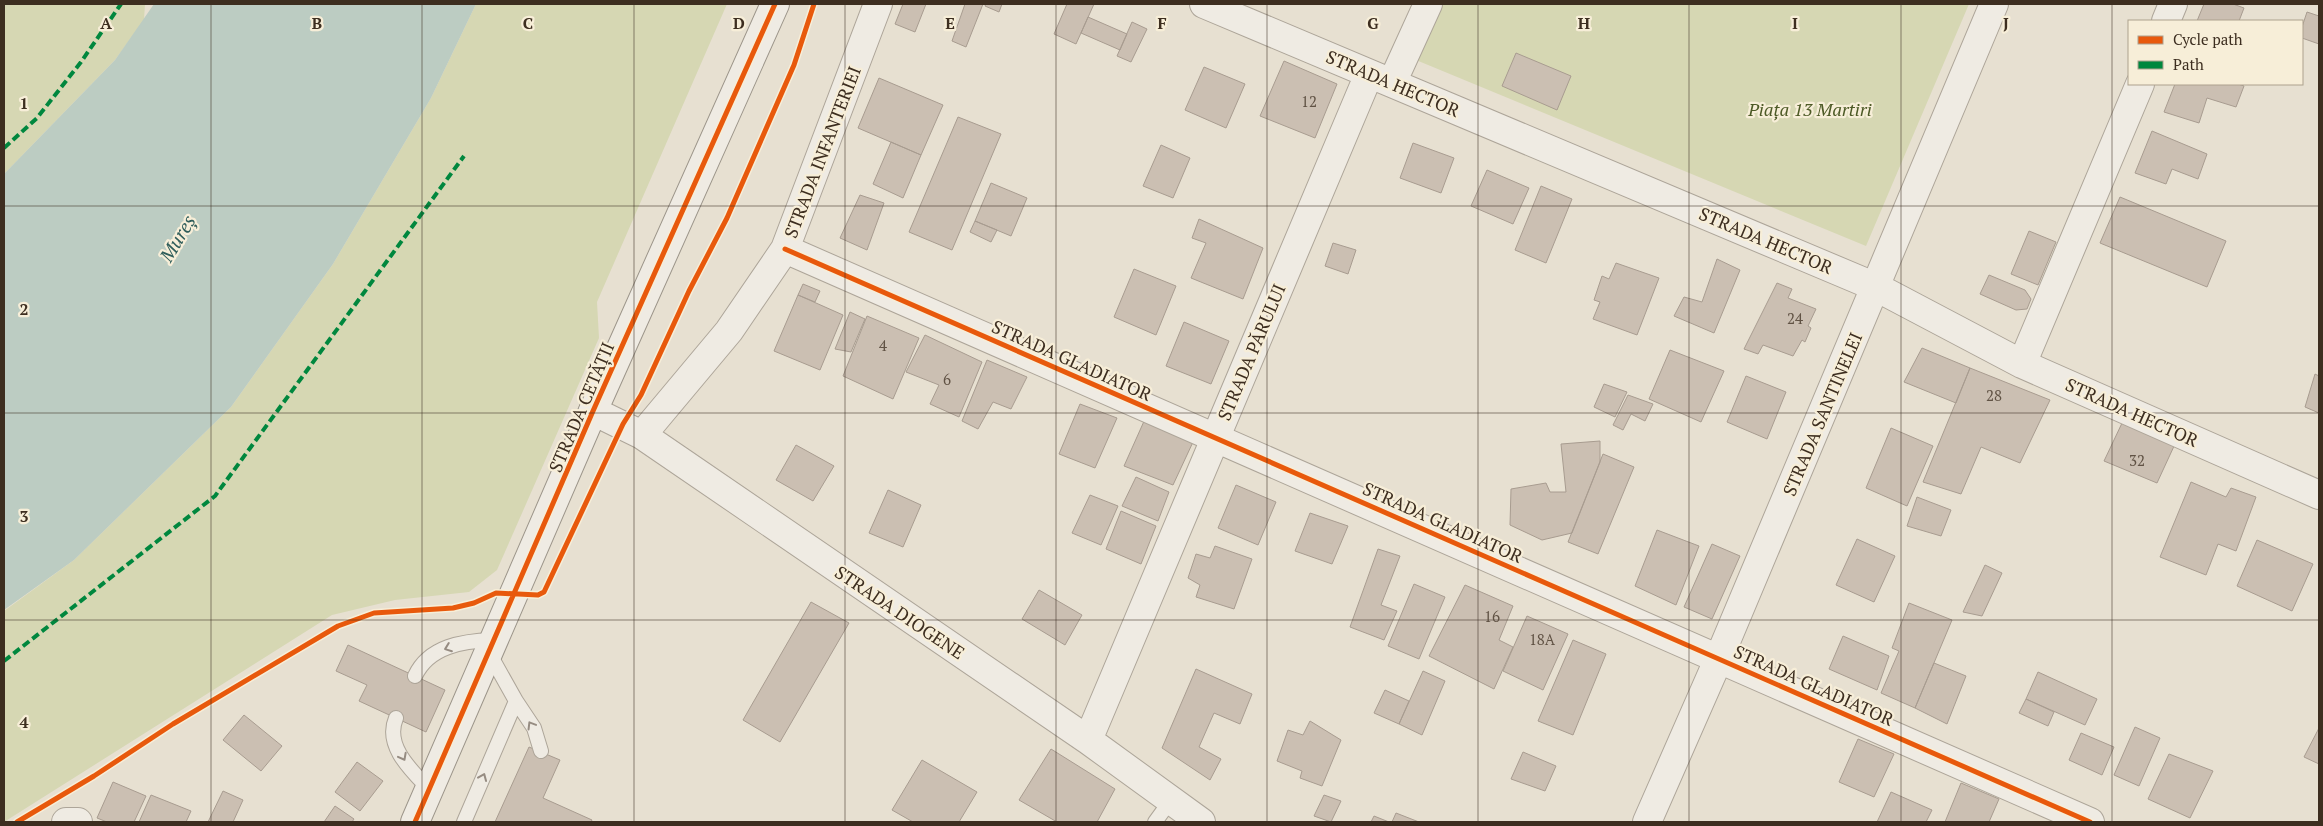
<svg xmlns="http://www.w3.org/2000/svg" width="2323" height="826" viewBox="0 0 2323 826" font-family="'PT Serif',serif">
  <style>
    .green { fill: #d6d7b3 }
    .water { fill: #bcccc2 }
    .building { fill: #cbbfb2; stroke: #a89c90 }
    .lines { fill: none; stroke-linecap: round; stroke-linejoin: round }
    .lane-casing { stroke: #ada599; stroke-width: 16 }
    .street-casing { stroke: #ada599; stroke-width: 30 }
    .secondary-casing { stroke: #9c958a; stroke-width: 30 }
    .lane { stroke: #efebe3; stroke-width: 14 }
    .street { stroke: #efebe3; stroke-width: 28 }
    .secondary { stroke: #efebe3; stroke-width: 28 }
    .quiet { stroke: #00873e; stroke-width: 4; stroke-dasharray: 8 4; stroke-linecap: butt }
    .cycleway-casing { stroke: #f7eed8; stroke-width: 8 }
    .cycleway { stroke: #e8590c; stroke-width: 5 }
    .oneway { stroke: #968c82 }
    .grid { fill: none; stroke: #3d2e20; stroke-width: 1; stroke-opacity: 0.55 }
    .labels { text-anchor: middle; dominant-baseline: central; stroke-width: 4.5; stroke-linejoin: round; paint-order: stroke }
    .number-label { font-size: 15px; fill: #605244 }
    .street-label { font-size: 18px; fill: #3d2e20; stroke: #f7eed8 }
    .park-label { font-size: 18px; font-style: italic; fill: #4d5a26; stroke: #f7eed8 }
    .water-label { font-size: 19px; font-style: italic; fill: #2f5d5a; stroke: #f7eed8 }
    .grid-label { font-size: 16px; text-anchor: middle; font-weight: bold; fill: #3d2e20; stroke: #f7eed8; stroke-width: 4.5; stroke-linejoin: round; paint-order: stroke }
  </style>
  <rect width="100%" height="100%" fill="#e7e0d1"/>
  <path class="green" d="M 4,4 L 145,4 L 144,20 L 115,60 L 4,174 Z
    M 476,4 L 727,4 L 597,302 L 599,338 L 497,570 L 469,592 L 395,600 L 332,615 L 4,822 L 4,611 L 74,560 L 231,407 L 333,264 L 431,98 Z
    M 1441,4 L 1969,4 L 1866,246 L 1416,60 Z"/>
  <path class="water" d="M 154,4 L 476,4 L 431,98 L 333,264 L 231,407 L 74,560 L 4,610 L 4,174 L 115,60 Z"/>
  <path class="building" d="M 903,4 L 926,4 L 915,32 L 895,24 Z
    M 965,4 L 983,4 L 966,47 L 952,41 Z
    M 986,4 L 1002,4 L 999,12 L 985,6 Z
    M 1067,4 L 1094,4 L 1076,44 L 1054,34 Z
    M 2204,4 L 2233,4 L 2244,8 L 2239,21 L 2197,21 Z
    M 2307,12 L 2319,16 L 2319,44 L 2302,38 L 2302,27 Z
    M 1088,17 L 1127,34 L 1120,50 L 1081,33 Z
    M 1132,22 L 1147,29 L 1131,62 L 1117,56 Z
    M 1516,53 L 1571,76 L 1557,110 L 1502,86 Z
    M 1284,61 L 1337,84 L 1315,138 L 1260,116 Z
    M 1204,67 L 1245,84 L 1226,128 L 1185,110 Z
    M 879,78 L 943,105 L 921,155 L 858,128 Z
    M 2175,84 L 2238,84 L 2244,86 L 2236,107 L 2207,98 L 2199,123 L 2164,112 Z
    M 958,117 L 1001,134 L 952,250 L 909,232 Z
    M 2152,131 L 2207,154 L 2198,179 L 2172,169 L 2166,184 L 2135,173 Z
    M 891,142 L 921,155 L 903,198 L 873,184 Z
    M 1413,143 L 1454,158 L 1441,193 L 1400,178 Z
    M 1161,145 L 1190,158 L 1173,198 L 1143,186 Z
    M 1487,170 L 1529,188 L 1513,224 L 1471,206 Z
    M 991,183 L 1027,198 L 1011,236 L 975,221 Z
    M 1541,186 L 1572,199 L 1546,263 L 1515,250 Z
    M 860,195 L 884,203 L 867,250 L 840,238 Z
    M 2120,197 L 2226,241 L 2207,287 L 2100,243 Z
    M 1199,219 L 1263,248 L 1243,299 L 1191,278 L 1206,243 L 1192,238 Z
    M 975,221 L 997,230 L 991,242 L 970,232 Z
    M 2029,231 L 2056,242 L 2038,285 L 2011,274 Z
    M 1333,243 L 1356,250 L 1348,274 L 1325,266 Z
    M 1717,259 L 1740,270 L 1714,333 L 1674,316 L 1684,297 L 1702,302 Z
    M 1616,263 L 1659,278 L 1637,335 L 1593,319 L 1600,302 L 1594,300 L 1602,276 L 1609,279 Z
    M 1134,269 L 1176,286 L 1156,335 L 1114,317 Z
    M 1989,275 L 2025,290 L 2031,299 L 2027,309 L 2016,310 L 1980,294 Z
    M 1777,283 L 1792,289 L 1788,298 L 1816,309 L 1808,326 L 1811,328 L 1805,342 L 1802,340 L 1793,356 L 1763,345 L 1758,354 L 1744,349 Z
    M 803,284 L 820,291 L 815,302 L 798,295 Z
    M 798,295 L 843,315 L 820,370 L 774,351 Z
    M 850,312 L 865,319 L 851,352 L 835,349 Z
    M 867,316 L 919,338 L 893,399 L 843,376 Z
    M 1184,322 L 1229,341 L 1211,384 L 1166,366 Z
    M 925,335 L 982,362 L 959,417 L 930,404 L 939,385 L 906,372 Z
    M 1922,348 L 1970,368 L 1956,403 L 1904,382 Z
    M 1670,350 L 1724,371 L 1701,422 L 1649,399 Z
    M 987,360 L 1027,377 L 1011,409 L 993,402 L 978,429 L 962,421 Z
    M 1970,368 L 2050,400 L 2020,463 L 1981,447 L 1961,494 L 1923,482 Z
    M 2315,374 L 2319,376 L 2319,413 L 2305,407 Z
    M 1746,376 L 1786,392 L 1767,439 L 1727,422 Z
    M 1604,384 L 1627,392 L 1615,417 L 1594,407 Z
    M 1628,395 L 1653,404 L 1645,421 L 1631,414 L 1623,430 L 1613,425 Z
    M 1080,404 L 1117,418 L 1095,468 L 1059,454 Z
    M 1145,419 L 1193,442 L 1173,485 L 1124,466 Z
    M 2123,421 L 2175,444 L 2157,483 L 2104,461 Z
    M 1891,428 L 1933,446 L 1907,506 L 1866,488 Z
    M 1600,441 L 1600,462 L 1572,533 L 1542,540 L 1510,525 L 1511,489 L 1546,483 L 1550,492 L 1566,492 L 1561,444 Z
    M 796,445 L 834,466 L 813,501 L 776,480 Z
    M 1603,454 L 1634,467 L 1598,554 L 1568,542 Z
    M 1136,477 L 1169,492 L 1158,521 L 1122,506 Z
    M 2191,482 L 2226,497 L 2231,488 L 2256,497 L 2236,551 L 2218,544 L 2206,575 L 2160,557 Z
    M 1236,485 L 1276,502 L 1258,545 L 1218,528 Z
    M 888,490 L 921,505 L 903,547 L 869,533 Z
    M 1090,495 L 1118,506 L 1101,545 L 1072,533 Z
    M 1917,497 L 1951,510 L 1941,536 L 1907,526 Z
    M 1121,511 L 1156,526 L 1141,564 L 1106,549 Z
    M 1310,513 L 1348,526 L 1332,564 L 1295,551 Z
    M 1657,530 L 1699,546 L 1676,605 L 1635,586 Z
    M 1857,539 L 1895,556 L 1874,602 L 1836,585 Z
    M 2257,540 L 2313,564 L 2292,611 L 2237,586 Z
    M 1712,544 L 1740,556 L 1712,619 L 1684,607 Z
    M 1215,546 L 1252,559 L 1234,609 L 1196,597 L 1200,585 L 1188,578 L 1196,554 L 1210,558 Z
    M 1378,549 L 1400,556 L 1381,605 L 1397,611 L 1384,640 L 1350,627 Z
    M 1985,565 L 2002,573 L 1982,616 L 1963,612 Z
    M 1414,584 L 1445,597 L 1419,659 L 1388,646 Z
    M 1465,585 L 1513,606 L 1499,640 L 1513,647 L 1494,689 L 1429,656 Z
    M 1039,590 L 1082,615 L 1065,645 L 1022,619 Z
    M 811,602 L 849,623 L 780,742 L 743,720 Z
    M 1909,603 L 1952,620 L 1915,708 L 1881,693 L 1899,651 L 1892,648 Z
    M 1527,616 L 1568,634 L 1543,690 L 1503,671 Z
    M 1843,636 L 1889,656 L 1877,690 L 1829,669 Z
    M 1573,640 L 1606,654 L 1573,735 L 1538,721 Z
    M 348,645 L 445,690 L 426,732 L 359,701 L 367,685 L 336,671 Z
    M 1934,663 L 1966,676 L 1947,724 L 1915,708 Z
    M 1196,669 L 1252,694 L 1240,724 L 1214,713 L 1199,747 L 1221,759 L 1210,780 L 1162,748 Z
    M 1423,671 L 1445,681 L 1422,735 L 1399,724 Z
    M 2038,672 L 2097,699 L 2085,725 L 2026,699 Z
    M 1385,690 L 1409,701 L 1399,724 L 1374,713 Z
    M 2026,699 L 2054,712 L 2048,726 L 2019,713 Z
    M 244,715 L 282,746 L 261,771 L 223,740 Z
    M 1310,721 L 1341,740 L 1322,786 L 1300,778 L 1302,771 L 1277,761 L 1288,730 L 1303,735 Z
    M 2135,727 L 2160,738 L 2139,786 L 2114,775 Z
    M 2319,728 L 2319,764 L 2304,757 Z
    M 2081,733 L 2114,747 L 2102,775 L 2069,760 Z
    M 1858,739 L 1894,754 L 1874,797 L 1839,782 Z
    M 529,747 L 560,760 L 543,798 L 592,820 L 591,822 L 495,822 Z
    M 1051,749 L 1115,789 L 1097,822 L 1057,822 L 1019,800 Z
    M 1523,752 L 1556,766 L 1545,791 L 1511,779 Z
    M 2169,754 L 2213,771 L 2190,818 L 2148,799 Z
    M 922,760 L 977,792 L 959,822 L 913,822 L 892,810 Z
    M 357,762 L 383,781 L 360,811 L 335,792 Z
    M 113,782 L 146,796 L 134,822 L 107,822 L 97,818 Z
    M 1961,783 L 1999,799 L 1989,822 L 1945,822 Z
    M 223,791 L 243,800 L 233,822 L 208,822 Z
    M 1891,792 L 1932,810 L 1926,822 L 1877,822 Z
    M 151,795 L 191,811 L 186,822 L 139,822 Z
    M 1324,795 L 1341,801 L 1331,822 L 1314,816 Z
    M 335,806 L 354,819 L 352,822 L 324,822 Z
    M 1396,813 L 1419,822 L 1392,822 Z
    M 1374,816 L 1389,822 L 1371,822 Z"/>
  <g class="lines">
    <g class="lane-casing">
      <path id="lane" d="M 415,676 C 429,646 463,641 493,640
        M 516,701 L 534,728 L 541,751
        M 396,718 C 384,746 412,771 429,789
        M 464,822 L 516,701 L 488,651
        M 1155,822 L 1171,800"/>
    </g>
    <g class="street-casing">
      <path id="street" d="M 1204,4 L 1876,287 L 2022,364 L 2319,495
        M 2166,21 L 2173,4
        M 1392,83 L 1428,4
        M 785,249 L 2090,822
        M 2022,364 L 2140,84
        M 593,411 L 642,435 L 1088,740 L 1201,822
        M 642,435 L 729,331 L 785,249 L 878,4
        M 1088,740 L 1369,74
        M 66,822 L 78,822
        M 1647,822 L 1719,658 L 1994,4"/>
    </g>
    <g class="secondary-casing">
      <path id="secondary" d="M 415,822 L 593,411 L 775,4"/>
    </g>
    <use href="#lane" class="lane"/>
    <use href="#street" class="street"/>
    <use href="#secondary" class="secondary"/>
    <path class="quiet" d="M 4,148 L 37,118 L 81,62 L 121,4
      M 4,661 L 215,496 L 464,156"/>
    <g class="cycleway-casing">
      <path id="cycleway" d="M 785,249 L 2090,822
        M 17,822 L 94,776 L 173,724 L 338,626 L 374,613 L 453,608 L 474,603 L 496,593 L 538,595 L 544,592 L 623,424 L 641,395 L 689,291 L 727,218 L 794,65 L 814,4
        M 415,822 L 593,411 L 775,4"/>
    </g>
    <use href="#cycleway" class="cycleway"/>
  </g>
  <defs><path id="oneway-chevron" d="M-2-3.5L2.5 0L-2 3.5" fill="none" stroke-width="1.6" stroke-linecap="round" stroke-linejoin="round" transform="scale(1.25)"/></defs>
  <g class="oneway">
    <use href="#oneway-chevron" transform="translate(448 648) rotate(159)"/>
    <use href="#oneway-chevron" transform="translate(531 725) rotate(-121)"/>
    <use href="#oneway-chevron" transform="translate(403 757) rotate(62)"/>
    <use href="#oneway-chevron" transform="translate(483 777) rotate(-67)"/>
  </g>
  <path class="grid" d="M 211,4 L 211,822M 422,4 L 422,822M 634,4 L 634,822M 845,4 L 845,822M 1056,4 L 1056,822M 1267,4 L 1267,822M 1478,4 L 1478,822M 1689,4 L 1689,822M 1901,4 L 1901,822M 2112,4 L 2112,822M 4,206 L 2319,206M 4,413 L 2319,413M 4,620 L 2319,620"/>
  <g class="labels">
    <g class="number-label">
      <text x="1309" y="101">12</text>
      <text x="1795" y="318">24</text>
      <text x="883" y="345">4</text>
      <text x="947" y="379">6</text>
      <text x="1994" y="395">28</text>
      <text x="2137" y="460">32</text>
      <text x="1492" y="616">16</text>
      <text x="1542" y="639">18A</text>
    </g>
    <g class="street-label">
      <text transform="translate(1393 83) rotate(23)">STRADA HECTOR</text>
      <text transform="translate(822 152) rotate(-69)">STRADA INFANTERIEI</text>
      <text transform="translate(1766 240) rotate(23)">STRADA HECTOR</text>
      <text transform="translate(1251 352) rotate(-67)">STRADA PĂRULUI</text>
      <text transform="translate(1072 360) rotate(24)">STRADA GLADIATOR</text>
      <text transform="translate(581 407) rotate(-67)">STRADA CETĂȚII</text>
      <text transform="translate(2132 412) rotate(24)">STRADA HECTOR</text>
      <text transform="translate(1822 414) rotate(-67)">STRADA SANTINELEI</text>
      <text transform="translate(1443 522) rotate(24)">STRADA GLADIATOR</text>
      <text transform="translate(900 612) rotate(34)">STRADA DIOGENE</text>
      <text transform="translate(1814 685) rotate(24)">STRADA GLADIATOR</text>
    </g>
    <g class="park-label">
      <text x="1810" y="109">Piața 13 Martiri</text>
    </g>
    <g class="water-label">
      <text transform="translate(177 238) rotate(-59)">Mureș</text>
    </g>
  </g>
  <g class="grid-label">
    <text x="106" y="29">A</text>
    <text x="317" y="29">B</text>
    <text x="528" y="29">C</text>
    <text x="739" y="29">D</text>
    <text x="950" y="29">E</text>
    <text x="1162" y="29">F</text>
    <text x="1373" y="29">G</text>
    <text x="1584" y="29">H</text>
    <text x="1795" y="29">I</text>
    <text x="2006" y="29">J</text>
    <text x="24" y="109">1</text>
    <text x="24" y="315">2</text>
    <text x="24" y="522">3</text>
    <text x="24" y="728">4</text>
  </g>
  <rect width="2323" height="826" fill="none" stroke="#3d2e20" stroke-width="10"/>
  <rect x="2128" y="20" width="175" height="65" fill="#f7eed8" stroke="#ada18e"/>
  <rect x="2138" y="36" width="25" height="8" fill="#e8590c" stroke="#ada18e"/>
  <text x="2173" y="45" font-size="15" fill="#3d2e20">Cycle path</text>
  <rect x="2138" y="61" width="25" height="8" fill="#00873e" stroke="#ada18e"/>
  <text x="2173" y="70" font-size="15" fill="#3d2e20">Path</text>
</svg>
